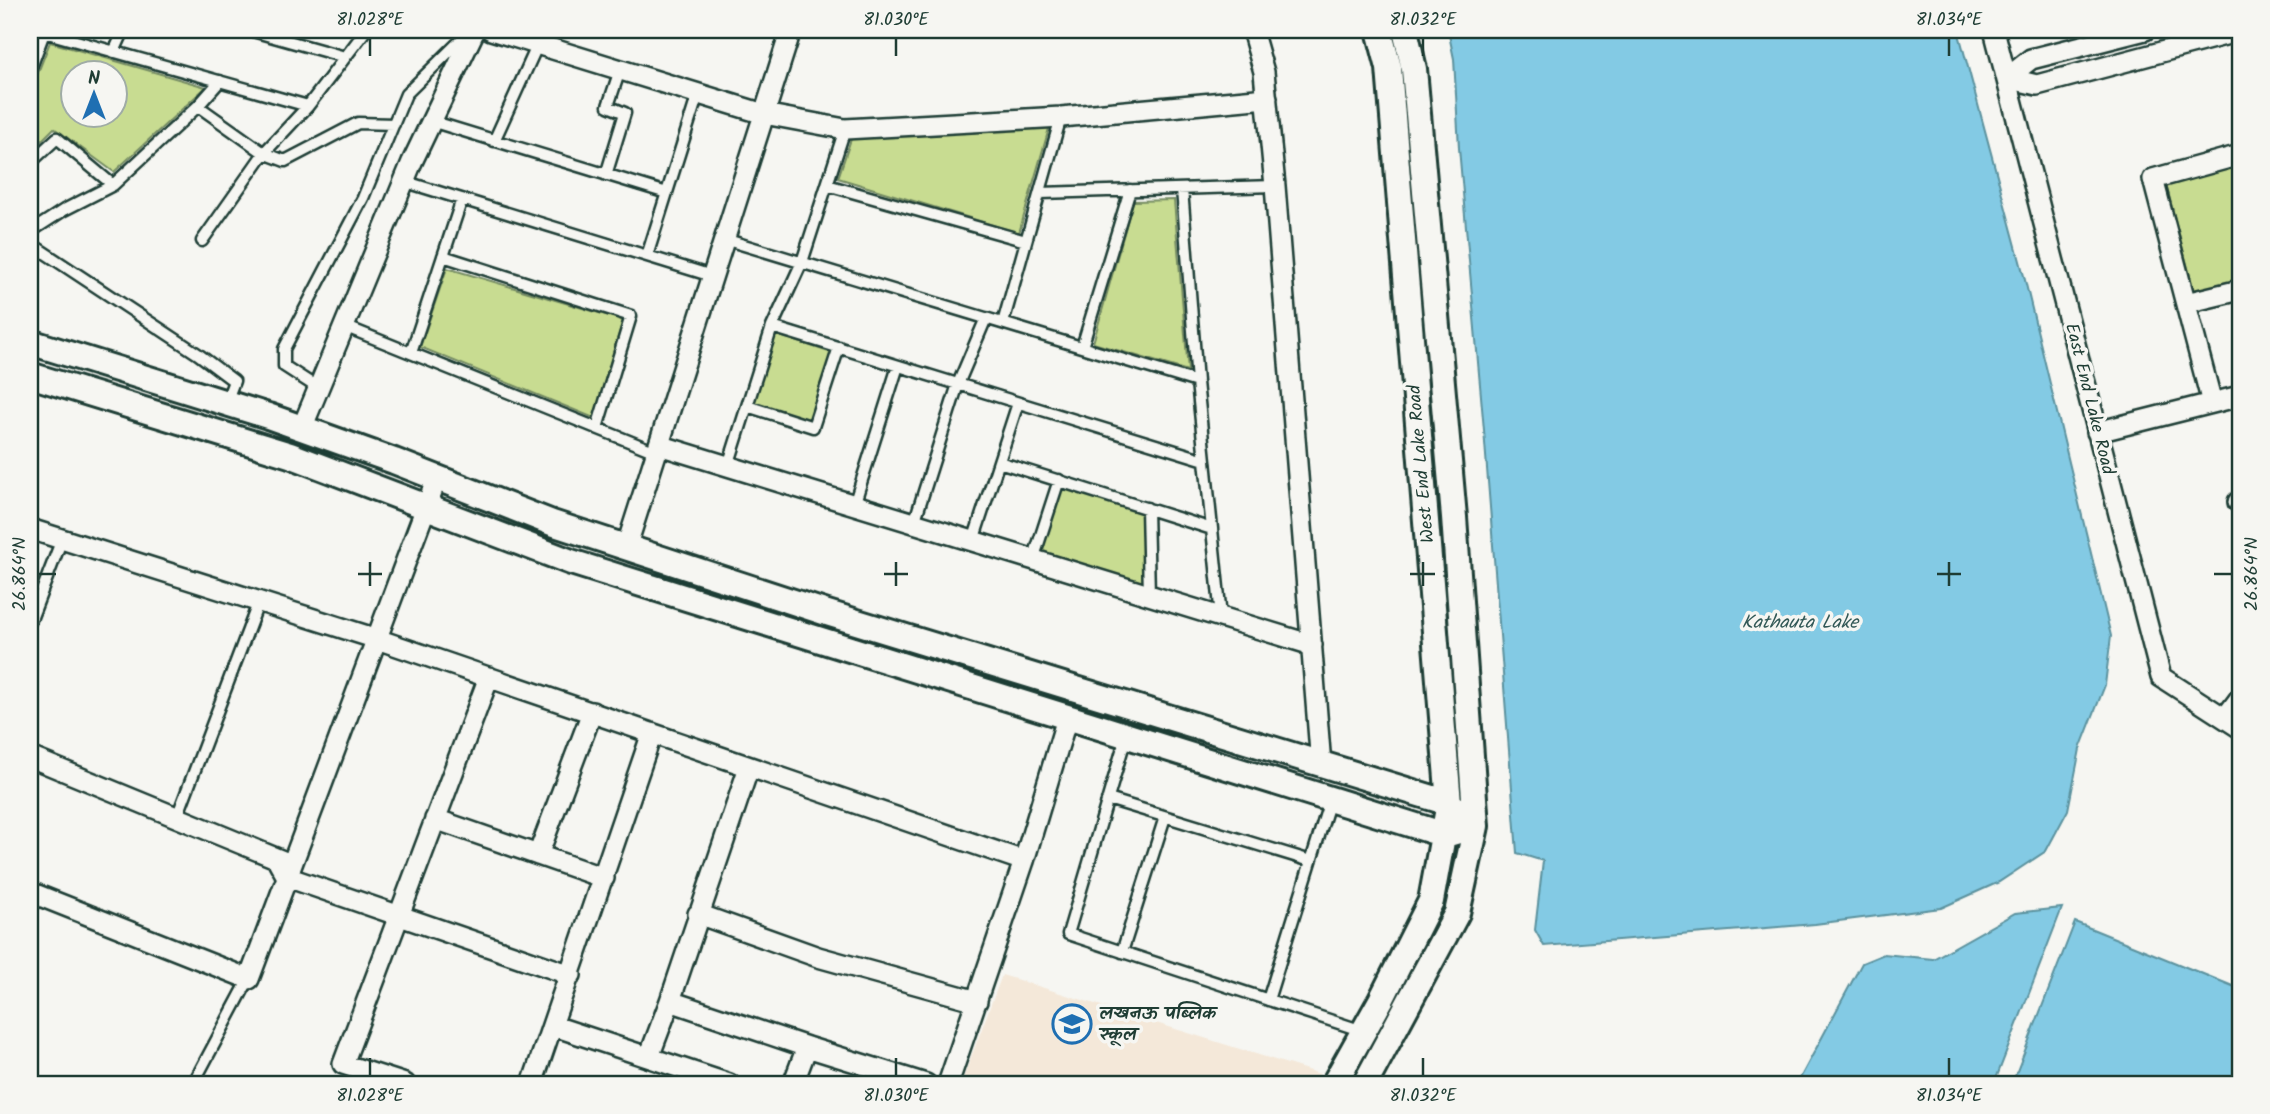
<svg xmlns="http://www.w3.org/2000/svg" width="2270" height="1114" viewBox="0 0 2270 1114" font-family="Kalam,'Playpen Sans Deva',sans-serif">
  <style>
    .built { fill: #f4e8d9 }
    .green { fill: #c8dc91; stroke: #748c62; stroke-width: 2; fill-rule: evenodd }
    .water { fill: #83cae4; stroke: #5b929e; stroke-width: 2 }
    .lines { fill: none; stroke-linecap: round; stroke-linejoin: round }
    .service-casing { stroke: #1f3d34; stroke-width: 15 }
    .minor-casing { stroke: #1f3d34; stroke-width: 24 }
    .tertiary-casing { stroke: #1f3d34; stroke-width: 30 }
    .service { stroke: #f6f6f2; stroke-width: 10 }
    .minor { stroke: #f6f6f2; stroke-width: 19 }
    .tertiary { stroke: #f6f6f2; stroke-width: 24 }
    .ticks { fill: none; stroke: #1f3d34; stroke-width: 2.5 }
    .labels { text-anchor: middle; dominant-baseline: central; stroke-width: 7; stroke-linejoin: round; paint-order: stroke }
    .street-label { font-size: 18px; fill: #1f3d34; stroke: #f6f6f2 }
    .poi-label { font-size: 18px; font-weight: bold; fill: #1f3d34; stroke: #f6f6f2; text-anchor: start }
    .water-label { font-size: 19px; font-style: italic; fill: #335957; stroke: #f6f6f2 }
    .neatline { fill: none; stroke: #1f3d34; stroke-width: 2.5 }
    .ticks-label { font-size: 18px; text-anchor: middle; fill: #1f3d34 }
  </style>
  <rect width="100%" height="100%" fill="#f6f6f2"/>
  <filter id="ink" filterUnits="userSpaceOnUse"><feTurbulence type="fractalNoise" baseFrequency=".0143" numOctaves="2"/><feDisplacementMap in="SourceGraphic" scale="14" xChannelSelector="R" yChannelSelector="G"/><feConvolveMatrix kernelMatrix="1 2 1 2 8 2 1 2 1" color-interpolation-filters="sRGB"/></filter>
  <g filter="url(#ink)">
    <path class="built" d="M 1002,975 L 1320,1074 L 1314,1084 L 961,1084 Z"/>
    <path class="green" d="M 50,42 L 206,87 L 114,172 L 54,128 L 30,152 L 30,93 ZM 74,74 L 116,74 L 116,116 L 74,116 Z
      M 1050,125 L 1019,233 L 838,178 L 852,136 Z
      M 2240,166 L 2240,279 L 2194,291 L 2166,185 Z
      M 1174,200 L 1188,371 L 1093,343 L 1133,201 Z
      M 447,268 L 623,320 L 594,418 L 420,347 Z
      M 775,334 L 832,353 L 809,421 L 752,403 Z
      M 1062,486 L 1141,510 L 1144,587 L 1040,556 Z"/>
    <path class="water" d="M 1448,30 L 1958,30 L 2024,276 L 2111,636 L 2105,685 L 2080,749 L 2068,810 L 2046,851 L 1999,882 L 1941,908 L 1815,924 L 1544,946 L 1535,930 L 1543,861 L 1517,853 L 1484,430 L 1459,148 L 1454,59 Z
      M 2062,908 L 1994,1084 L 1797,1084 L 1862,963 L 1884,954 L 1933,959 L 2015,913 Z
      M 2075,922 L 2240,989 L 2240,1084 L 2012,1084 Z"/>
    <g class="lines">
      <g class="service-casing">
        <path id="service" d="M 249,30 L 345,57
          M 44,32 L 308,106
          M 114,52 L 124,30
          M 30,70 L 45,30
          M 198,106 L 264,153 L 285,161 L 358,123 L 394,124
          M 431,121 L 667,193
          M 494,141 L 538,44
          M 30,163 L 57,138 L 113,185
          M 606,175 L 625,113 L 608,106 L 620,70
          M 403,181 L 712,276
          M 827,185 L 1026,241
          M 1182,189 L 1197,382 L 1221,617
          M 1040,193 L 1275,186
          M 30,232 L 64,210 L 113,185 L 198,106 L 220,81
          M 724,239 L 1197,382
          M 202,241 L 264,153 L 308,106 L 366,30
          M 30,243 L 198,354 L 234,381 L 226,402
          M 443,256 L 631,316 L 597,428
          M 647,256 L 698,94
          M 1003,323 L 1061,117
          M 344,326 L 656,452
          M 772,327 L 1205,460
          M 1082,347 L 1130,190
          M 411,353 L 462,199
          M 318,388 L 284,366 L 284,349 L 363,198 L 406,94 L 467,34
          M 747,406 L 813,427 L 839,347
          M 999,462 L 1212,529
          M 728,466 L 772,327 L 802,262 L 845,129
          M 854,505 L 898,366
          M 1147,508 L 1149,595
          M 914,523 L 958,384 L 986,318
          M 973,541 L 1018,403
          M 1033,560 L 1059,480
          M 30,622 L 62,539
          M 1126,737 L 1068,934 L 1363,1031
          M 1108,799 L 1311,861
          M 177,817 L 259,601
          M 1122,952 L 1165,817
          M 1268,1000 L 1330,800
          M 193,1084 L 249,979"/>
      </g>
      <g class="minor-casing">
        <path id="minor" d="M 491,30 L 764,114 L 845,129 L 1061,117 L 1267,98
          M 1252,30 L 1264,72 L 1275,186 L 1321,765
          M 1994,30 L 2161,677 L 2240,728
          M 2007,78 L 2037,85 L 2240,31
          M 2007,78 L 2031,59 L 2145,30
          M 2186,303 L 2240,290
          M 2212,403 L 2153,179 L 2240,155
          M 302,428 L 412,162 L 475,30
          M 2097,432 L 2240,396
          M 659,445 L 1312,645
          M 2238,502 L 2240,502
          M 30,529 L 377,639 L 1024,861
          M 626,548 L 791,30
          M 2225,718 L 2240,698
          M 30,757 L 288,863
          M 435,819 L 604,878
          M 538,855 L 592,712
          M 277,859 L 287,877 L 571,975
          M 30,892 L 249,979 L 437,478
          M 698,914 L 818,957 L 977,1001
          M 670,1001 L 807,1047 L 926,1084
          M 554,1026 L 729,1084
          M 649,1057 L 670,1001 L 749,767
          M 405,1084 L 343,1064 L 489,677
          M 532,1084 L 652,733
          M 793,1084 L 807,1047
          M 948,1084 L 1024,861 L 1067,718"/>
      </g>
      <g class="tertiary-casing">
        <path id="tertiary" d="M 30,342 L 268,416 L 394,461 L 552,523 L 824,612 L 1449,803 L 1476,826
          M 30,375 L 290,455 L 571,562 L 1445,835 L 1476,826
          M 1334,1084 L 1381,1000 L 1431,901 L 1449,803 L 1389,68 L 1379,30
          M 1365,1084 L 1457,913 L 1476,826 L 1454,517 L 1414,69 L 1405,30"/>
      </g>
      <use href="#service" class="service"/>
      <use href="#minor" class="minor"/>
      <use href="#tertiary" class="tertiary"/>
    </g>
  </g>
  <path class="ticks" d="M 370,38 L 370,56M 896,38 L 896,56M 1423,38 L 1423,56M 1949,38 L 1949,56M 370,562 L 370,586M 896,562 L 896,586M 1423,562 L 1423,586M 1949,562 L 1949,586M 38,574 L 56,574M 358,574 L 382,574M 884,574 L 908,574M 1410,574 L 1435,574M 1937,574 L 1961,574M 2214,574 L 2232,574M 370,1058 L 370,1076M 896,1058 L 896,1076M 1423,1058 L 1423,1076M 1949,1058 L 1949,1076"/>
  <defs>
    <g id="school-ring" transform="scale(2.0125)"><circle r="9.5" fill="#f6f6f2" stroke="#1f6fb2" stroke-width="1.5"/><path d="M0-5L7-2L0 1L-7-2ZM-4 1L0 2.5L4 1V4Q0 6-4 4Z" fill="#1f6fb2"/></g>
  </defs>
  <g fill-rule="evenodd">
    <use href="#school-ring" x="1072" y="1024"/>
  </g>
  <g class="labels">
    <g class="street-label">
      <text transform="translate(2089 399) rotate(76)">East End Lake Road</text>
      <text transform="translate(1422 464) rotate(-95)">West End Lake Road</text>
    </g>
    <g class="poi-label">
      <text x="1099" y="1014">लखनऊ पब्लिक<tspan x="1099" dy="21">स्कूल</tspan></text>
    </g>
    <g class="water-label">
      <text x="1800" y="623">Kathauta Lake</text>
    </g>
  </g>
  <rect width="2270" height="1114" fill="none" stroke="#f6f6f2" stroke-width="77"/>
  <g transform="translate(94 94)"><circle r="33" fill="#f6f6f2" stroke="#a0aca6" stroke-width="2"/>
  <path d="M0-5L12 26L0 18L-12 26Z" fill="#1f6fb2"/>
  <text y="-10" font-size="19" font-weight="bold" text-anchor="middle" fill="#1f3d34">N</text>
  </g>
  <rect x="38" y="38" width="2194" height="1038" class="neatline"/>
  <g class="ticks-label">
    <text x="370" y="25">81.028°E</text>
    <text x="896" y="25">81.030°E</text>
    <text x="1423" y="25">81.032°E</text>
    <text x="1949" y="25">81.034°E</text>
    <text transform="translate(19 574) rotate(-90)" y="6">26.864°N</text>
    <text transform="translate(2251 574) rotate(-90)" y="6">26.864°N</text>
    <text x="370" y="1101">81.028°E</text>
    <text x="896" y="1101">81.030°E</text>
    <text x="1423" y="1101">81.032°E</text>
    <text x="1949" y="1101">81.034°E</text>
  </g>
</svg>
